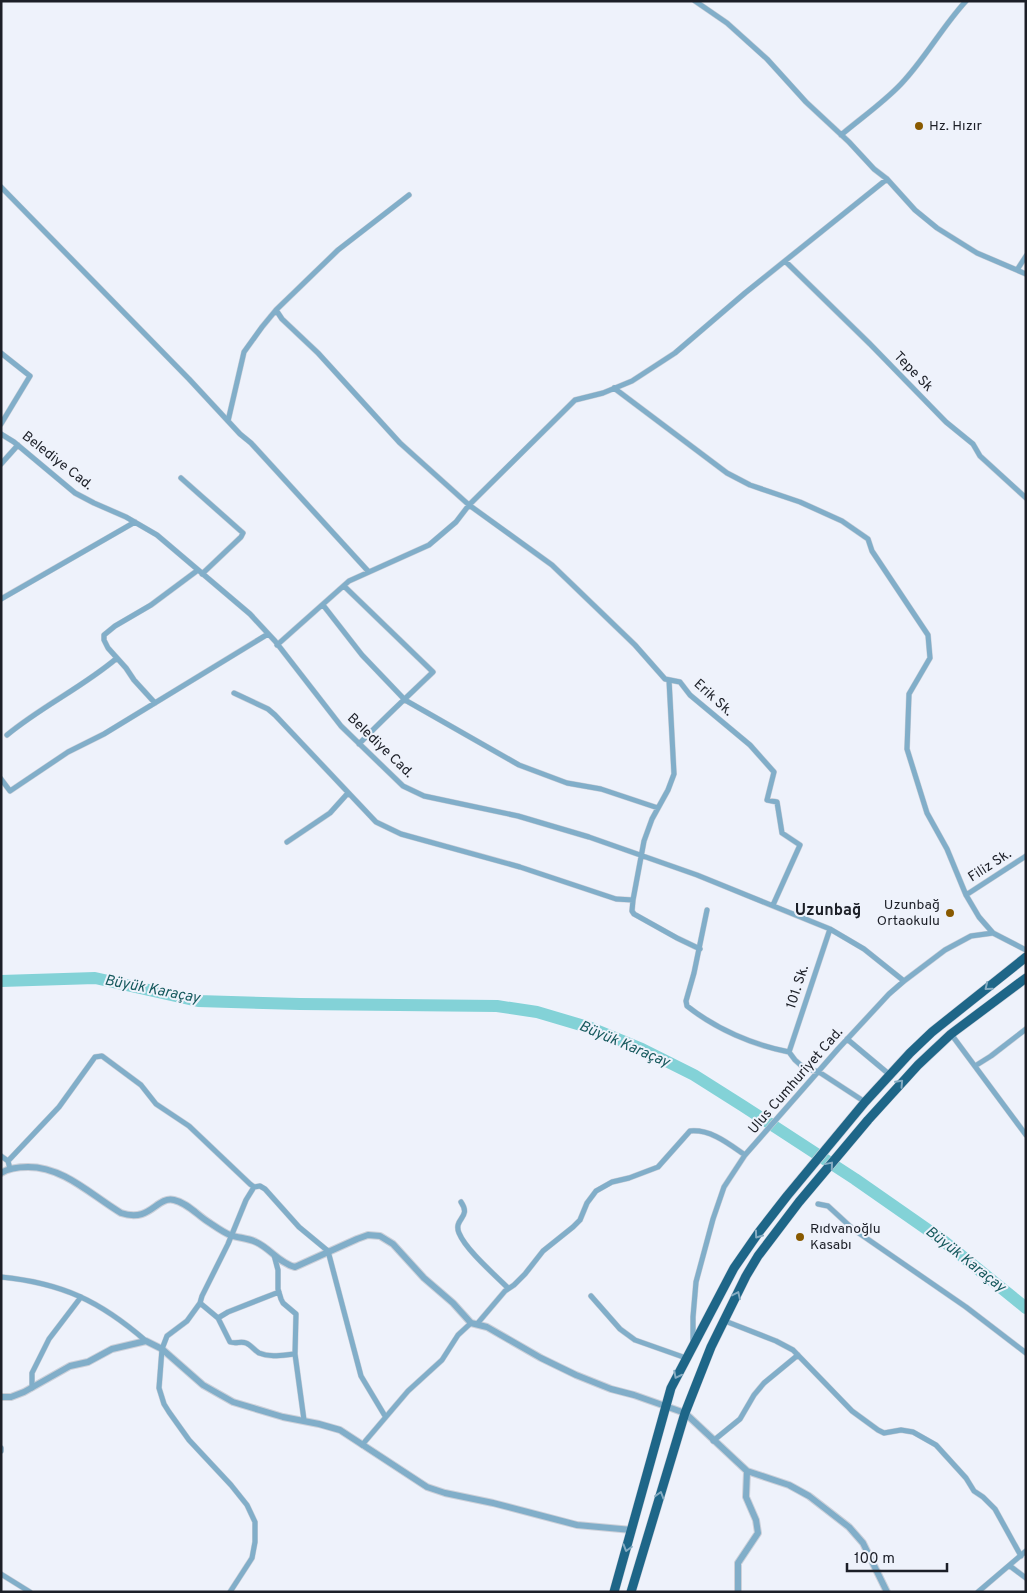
<svg xmlns="http://www.w3.org/2000/svg" width="1027" height="1593" viewBox="0 0 1027 1593" font-family="Overpass,sans-serif">
  <style>
    .lines { fill: none; stroke-linecap: round; stroke-linejoin: round }
    .river { stroke: #83d2d7; stroke-width: 12 }
    .minor-casing { stroke: #ccd0d9; stroke-width: 6 }
    .tertiary-casing { stroke: #ccd0d9; stroke-width: 8 }
    .trunk-casing { stroke: #ccd0d9; stroke-width: 10 }
    .minor { stroke: #81aec9; stroke-width: 5 }
    .tertiary { stroke: #81aec9; stroke-width: 6 }
    .trunk { stroke: #1e6688; stroke-width: 9 }
    .oneway { stroke: #86acc2 }
    .poi-dot { fill: #895a00; stroke: #eef2fb; stroke-width: 2 }
    .labels { text-anchor: middle; dominant-baseline: central; stroke-width: 4; stroke-linejoin: round; paint-order: stroke }
    .poi-label { font-size: 14px; fill: #1c1f27; stroke: #eef2fb; text-anchor: start }
    .street-label { font-size: 14px; fill: #1c1f27; stroke: #eef2fb }
    .water-label { font-size: 15px; font-style: italic; fill: #16595d; stroke: #eef2fb }
    .quarter-label { font-size: 16px; font-weight: bold; fill: #1c1f27; stroke: #eef2fb }
  </style>
  <rect width="100%" height="100%" fill="#eef2fb"/>
  <g class="lines">
    <path class="river" d="M 1,981 L 95,978 L 198,1001 L 300,1004 L 497,1006 L 537,1012 L 591,1028 L 642,1049 L 694,1075 L 743,1106 L 855,1179 L 941,1239 L 1026,1308"/>
    <g class="minor-casing">
      <path id="minor" d="M 695,1 L 727,23 L 767,59 L 806,102 L 849,142 L 874,169 L 887,179 L 915,210 L 937,228 L 977,253 L 1026,274
        M 841,135 C 861,118 883,103 901,84 C 925,59 942,27 966,1
        M 1,187 L 189,379 L 240,434 L 251,443 L 368,571
        M 785,261 L 870,344 L 946,422 L 973,444 L 980,456 L 1026,498
        M 1017,270 L 1026,256
        M 276,310 L 282,319 L 318,353 L 400,443 L 469,505 L 552,565 L 635,645 L 665,679 L 680,682 L 690,695 L 750,745 L 774,772 L 767,800 L 777,802 L 782,833 L 800,845 L 773,905
        M 1,353 L 30,376 L 1,424
        M 614,388 L 727,473 L 750,485 L 800,502 L 842,521 L 868,539 L 872,551 L 928,635 L 930,658 L 909,694 L 907,749 L 927,813 L 947,849 L 966,895 L 979,917 L 993,933
        M 228,421 L 244,352 L 262,327 L 276,310 L 338,250 L 409,195
        M 1,434 L 14,442 L 75,493 L 94,503 L 126,517 L 157,535 L 250,614 L 275,641 L 341,726 L 403,786 L 424,796 L 518,816 L 589,837 L 697,875 L 830,929 L 864,949 L 904,981
        M 1,464 L 18,445
        M 181,478 L 243,533 L 241,537 L 202,574
        M 344,586 L 433,672 C 408,696 383,719 359,744
        M 1,599 L 135,522
        M 323,605 L 362,655 L 405,700 L 519,765 L 567,783 L 601,789 L 658,808
        M 277,645 L 349,581 L 429,545 L 456,522 L 469,505 L 575,400 L 603,393 L 632,381 L 675,353 L 745,293 L 887,179
        M 234,693 L 268,709 L 275,715 L 376,822 L 401,834 L 520,867 L 616,899 L 633,900 L 644,841 L 652,819 L 668,790 L 674,774 L 669,680
        M 155,703 L 134,680 L 126,668 L 108,648 L 104,640 L 104,635 L 115,626 L 151,605 L 198,570
        M 7,735 C 42,706 83,687 117,658
        M 1,779 L 10,791 L 68,752 L 104,734 L 268,634
        M 287,842 L 330,813 L 348,793
        M 966,895 L 1026,856
        M 633,900 L 632,911 L 634,914 L 677,938 L 700,949
        M 707,910 L 694,973 L 686,1001 L 687,1006 C 716,1029 753,1045 789,1052 L 795,1060 L 804,1068 L 819,1072 L 865,1102
        M 951,1034 L 1026,1135
        M 847,1039 L 890,1075
        M 789,1052 L 830,929
        M 975,1066 L 991,1056 L 1026,1029
        M 1,1156 L 8,1161
        M 10,1169 L 8,1161 L 59,1107 L 95,1057 L 102,1056 L 141,1085 L 156,1104 L 189,1126 L 250,1184 L 254,1187 L 260,1186 L 265,1189 L 299,1227 L 328,1251 L 361,1376 L 385,1416
        M 461,1202 C 472,1218 453,1218 459,1233 C 466,1250 494,1274 508,1288
        M 818,1204 L 828,1206 L 853,1229 L 966,1307 L 1026,1353
        M 274,1255 L 278,1270 L 278,1289 L 281,1299 L 283,1303 L 296,1314 L 295,1354 L 304,1420
        M 1,1277 C 62,1283 100,1301 146,1341
        M 591,1296 L 620,1329 L 635,1340 L 686,1358
        M 200,1303 L 218,1318 L 230,1342 C 236,1344 241,1341 246,1343 C 251,1345 254,1350 259,1353 C 271,1358 283,1355 295,1354
        M 218,1318 L 228,1312 L 279,1292
        M 725,1321 L 776,1341 L 793,1350 L 852,1411 L 878,1430 L 884,1433 L 901,1430 L 913,1432 L 936,1445 L 966,1478 L 974,1491 L 983,1497 L 995,1509 L 1021,1556
        M 477,1324 L 505,1291 L 514,1285 L 525,1274 L 543,1251 L 573,1227 L 580,1220 L 587,1203 L 596,1191 L 612,1182 L 629,1178 L 658,1167 L 690,1131 C 711,1129 729,1144 745,1155
        M 693,1343 L 693,1317 L 696,1282 L 713,1219 L 724,1187 L 745,1155 L 838,1049 L 889,994 L 904,981 L 945,950 L 971,936 L 993,933 L 1026,950
        M 32,1388 L 32,1373 L 49,1339 L 81,1297
        M 713,1441 L 740,1419 L 754,1395 L 764,1383 L 798,1355
        M 362,1445 L 408,1391 L 442,1360 L 458,1335 L 471,1323
        M 1,1448 L 1,1451
        M 1010,1566 L 1026,1578
        M 1,1574 L 30,1592
        M 230,1592 L 252,1558 L 255,1542 L 255,1522 L 247,1505 L 231,1485 L 189,1440 L 169,1412 L 164,1404 L 159,1388 L 162,1349 L 167,1336 L 187,1321 L 200,1303 L 202,1296 L 228,1244 L 246,1200 L 254,1187
        M 978,1592 L 1026,1551"/>
    </g>
    <g class="tertiary-casing">
      <path id="tertiary" d="M 1,1173 C 9,1168 18,1167 28,1167 C 64,1167 91,1195 121,1213 C 151,1223 156,1196 174,1200 C 188,1203 198,1216 210,1223 C 216,1227 223,1232 230,1235 C 238,1238 248,1238 256,1242 C 271,1249 279,1263 295,1267 L 357,1239 L 368,1235 L 380,1236 L 393,1244 L 424,1278 L 453,1303 L 471,1323 L 487,1327 L 541,1358 L 576,1375 L 611,1389 L 634,1395 L 685,1413 L 747,1471 L 789,1485 L 809,1496 L 849,1527 L 863,1543 L 887,1592
        M 1,1397 L 11,1397 L 24,1392 L 70,1366 L 88,1362 L 112,1349 L 146,1341 L 162,1349 L 203,1385 L 233,1402 L 283,1417 L 319,1424 L 340,1430 L 427,1487 L 445,1493 L 493,1503 L 577,1525 L 632,1530
        M 738,1592 L 738,1563 L 758,1533 L 756,1520 L 746,1497 L 747,1471"/>
    </g>
    <g class="trunk-casing">
      <path id="trunk" d="M 614,1592 L 671,1388 L 734,1268 L 759,1232 L 787,1196 L 865,1102 L 910,1053 L 932,1032 L 1026,957
        M 631,1592 L 685,1413 L 711,1347 L 746,1276 L 758,1256 L 799,1202 L 868,1120 L 918,1065 L 951,1034 L 1026,978"/>
    </g>
    <use href="#minor" class="minor"/>
    <use href="#tertiary" class="tertiary"/>
    <use href="#trunk" class="trunk"/>
  </g>
  <defs><path id="oneway-chevron" d="M-2-3.5L2.5 0L-2 3.5" fill="none" stroke-width="1.6" stroke-linecap="round" stroke-linejoin="round" transform="scale(1.25)"/></defs>
  <g class="oneway">
    <use href="#oneway-chevron" transform="translate(988 987) rotate(141)"/>
    <use href="#oneway-chevron" transform="translate(900 1083) rotate(-47)"/>
    <use href="#oneway-chevron" transform="translate(830 1165) rotate(-50)"/>
    <use href="#oneway-chevron" transform="translate(758 1235) rotate(126)"/>
    <use href="#oneway-chevron" transform="translate(737 1295) rotate(-65)"/>
    <use href="#oneway-chevron" transform="translate(677 1375) rotate(117)"/>
    <use href="#oneway-chevron" transform="translate(660 1495) rotate(-73)"/>
    <use href="#oneway-chevron" transform="translate(627 1548) rotate(106)"/>
  </g>
  <g class="poi-dot">
    <circle cx="919" cy="126" r="5"/>
    <circle cx="950" cy="913" r="5"/>
    <circle cx="800" cy="1237" r="5"/>
  </g>
  <g class="labels">
    <g class="poi-label">
      <text x="929" y="126">Hz. Hızır</text>
      <text x="940" y="905" text-anchor="end">Uzunbağ<tspan x="940" dy="16">Ortaokulu</tspan></text>
      <text x="810" y="1229">Rıdvanoğlu<tspan x="810" dy="16">Kasabı</tspan></text>
    </g>
    <g class="street-label">
      <text transform="translate(913 372) rotate(46)">Tepe Sk</text>
      <text transform="translate(57 461) rotate(38)">Belediye Cad.</text>
      <text transform="translate(713 698) rotate(42)">Erik Sk.</text>
      <text transform="translate(380 746) rotate(44)">Belediye Cad.</text>
      <text transform="translate(990 866) rotate(-33)">Filiz Sk.</text>
      <text transform="translate(798 987) rotate(-72)">101. Sk.</text>
      <text transform="translate(796 1081) rotate(-49)">Ulus Cumhuriyet Cad.</text>
    </g>
    <g class="water-label">
      <text transform="translate(152 990) rotate(11)">Büyük Karaçay</text>
      <text transform="translate(624 1045) rotate(23)">Büyük Karaçay</text>
      <text transform="translate(965 1260) rotate(38)">Büyük Karaçay</text>
    </g>
    <g class="quarter-label">
      <text x="828" y="911">Uzunbağ</text>
    </g>
  </g>
  <rect width="1027" height="1593" fill="none" stroke="#1c1f27" stroke-width="5"/>
  <path d="M847 1563v8h100v-8" fill="none" stroke="#1c1f27" stroke-width="2.5"/>
  <text x="854" y="1563" font-size="15" fill="#1c1f27" stroke="#eef2fb" stroke-width="4" paint-order="stroke">100 m</text>
</svg>
